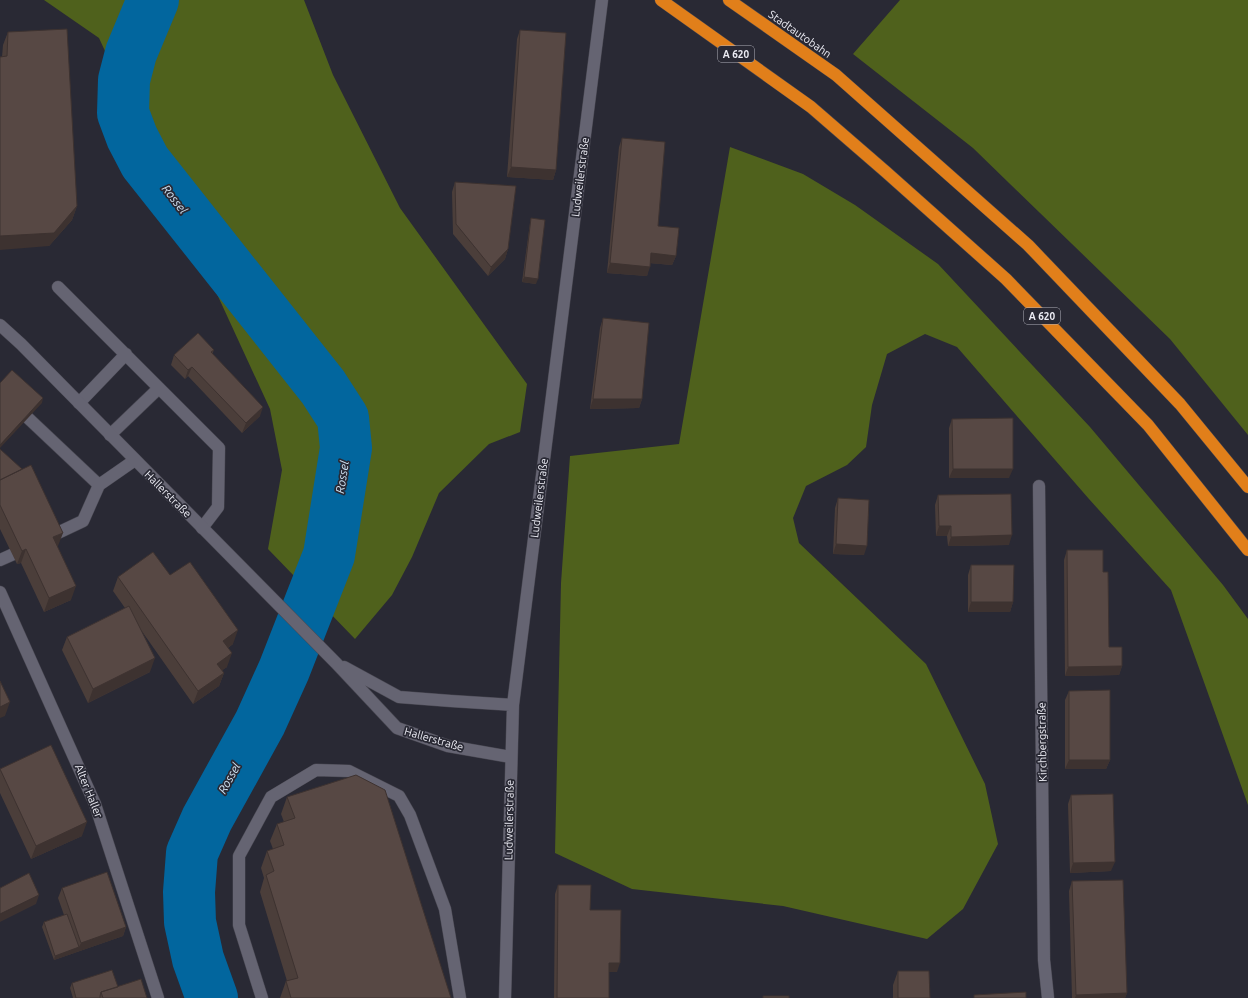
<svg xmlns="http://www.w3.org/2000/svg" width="1248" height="998" viewBox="0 0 1248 998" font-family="Ubuntu,sans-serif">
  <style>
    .forest { fill: #4f611c }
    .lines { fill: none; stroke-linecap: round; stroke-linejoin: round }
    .river { stroke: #02669e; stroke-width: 52 }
    .lane-casing { stroke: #474650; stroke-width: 13 }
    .street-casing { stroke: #474650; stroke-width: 13 }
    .secondary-casing { stroke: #474650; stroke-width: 13 }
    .highway-casing { stroke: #474650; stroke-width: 13 }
    .lane { stroke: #656472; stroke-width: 12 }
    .street { stroke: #656472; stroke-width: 12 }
    .secondary { stroke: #656472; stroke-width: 12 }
    .highway { stroke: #e17f1a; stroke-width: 12 }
    .wall { fill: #4b3e3a }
    .shaded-wall { fill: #3d3230 }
    .building { fill: #574844; stroke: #3d3230 }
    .labels { text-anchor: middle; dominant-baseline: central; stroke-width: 3.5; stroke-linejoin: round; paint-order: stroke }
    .shield { fill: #292934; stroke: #b2b2bb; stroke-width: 1 }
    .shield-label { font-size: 10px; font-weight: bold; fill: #ededf5 }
    .street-label { font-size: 11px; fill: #ededf5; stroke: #292934 }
    .water-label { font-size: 12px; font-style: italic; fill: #d0e3f3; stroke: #292934 }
  </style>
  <rect width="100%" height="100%" fill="#292934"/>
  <path class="forest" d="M 44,0 L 304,0 L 333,75 L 400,208 L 527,384 L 520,432 L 489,444 L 439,493 L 412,557 L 392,595 L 355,639 L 268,549 L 282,470 L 270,409 L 99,38 Z
    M 900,0 L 1248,0 L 1248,435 L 1170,339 L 973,148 L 853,54 Z
    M 730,147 L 803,174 L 855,205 L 938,264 L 1090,427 L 1223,585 L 1248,619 L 1248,805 L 1171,590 L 1089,499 L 957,347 L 925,334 L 887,354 L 872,405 L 866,447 L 847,465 L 806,486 L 793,518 L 799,543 L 926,664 L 985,784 L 998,844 L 963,909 L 927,939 L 783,906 L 632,889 L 555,853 L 561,583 L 570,456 L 679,444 Z"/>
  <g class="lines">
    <path class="river" d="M 153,0 L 131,53 L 124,80 L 123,113 L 132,137 L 145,162 L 323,387 L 343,418 L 346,448 L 329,555 L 284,670 L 260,723 L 207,819 L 192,853 L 189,892 L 190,922 L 198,959 L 212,998"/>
    <g class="lane-casing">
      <path id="lane" d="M 58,287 L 219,448 L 218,507 L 202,528
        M 79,403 L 126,354
        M 28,418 L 99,485
        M 110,435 L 159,388
        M 47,538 L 83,521 L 99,485 L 135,460
        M 0,560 L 27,548
        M 262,998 L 239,925 L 239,856 L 271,797 L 316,770 L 349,771 L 399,796 L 410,815 L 445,909 L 460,998"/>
    </g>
    <g class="street-casing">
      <path id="street" d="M 1039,486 L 1044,960 L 1048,998
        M 0,592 L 95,804 L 158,998"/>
    </g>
    <g class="secondary-casing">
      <path id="secondary" d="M 0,325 L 21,344 L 336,663 L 397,728 L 448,746 L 511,757
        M 344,667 L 399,697 L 451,701 L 513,705
        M 505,998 L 513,705 L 602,0"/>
    </g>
    <g class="highway-casing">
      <path id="highway" d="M 661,0 L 811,107 L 886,172 L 1006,279 L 1148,425 L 1248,550
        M 729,0 L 836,75 L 1028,245 L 1180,404 L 1248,487"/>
    </g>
    <use href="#lane" class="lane"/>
    <use href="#street" class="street"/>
    <use href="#secondary" class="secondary"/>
    <use href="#highway" class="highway"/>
  </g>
  <path class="wall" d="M 520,30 L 556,170 L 553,180 L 507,177 L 517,39 Z
    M 8,32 L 77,206 L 72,220 L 49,246 L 2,57 L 3,45 Z
    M 622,138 L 658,226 L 676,256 L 672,265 L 650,263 L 647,276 L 607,273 L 619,147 Z
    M 455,182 L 508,249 L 505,259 L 488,276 L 453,234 L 452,192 Z
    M 531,218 L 536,284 L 522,282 L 530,223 Z
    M 603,318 L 642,399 L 639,408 L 590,409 L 600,328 Z
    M 214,350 L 212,354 L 260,416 L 242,433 L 188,376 L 185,379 L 171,365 L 174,355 Z
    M 952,419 L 1009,478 L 949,478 L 949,428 Z
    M 0,449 L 58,546 L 57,546 L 71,600 L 44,612 L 21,563 L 17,564 L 0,529 Z
    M 938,495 L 1009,545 L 948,546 L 947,536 L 936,536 L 935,505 Z
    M 838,498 L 864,555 L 833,554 L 835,508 Z
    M 1067,550 L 1103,572 L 1109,647 L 1122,666 L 1119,675 L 1065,676 L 1064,560 Z
    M 971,565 L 1013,602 L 1010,612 L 968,612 L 968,575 Z
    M 170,575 L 233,644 L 228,648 L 227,667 L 222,670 L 224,673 L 219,686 L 193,704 L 141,630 L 150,672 L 88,703 L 62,650 L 67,637 L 125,608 L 113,591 L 118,577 Z
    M 1069,691 L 1110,760 L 1106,769 L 1065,769 L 1065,700 Z
    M 0,769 L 82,836 L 31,859 L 0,793 Z
    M 1071,795 L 1111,871 L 1070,873 L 1068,804 Z
    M 287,797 L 451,998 L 280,998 L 286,981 L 287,981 L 260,892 L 264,878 L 261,868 L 267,851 L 273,849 L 270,841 L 277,824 L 284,822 L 281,814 Z
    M 1072,881 L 1127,993 L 1125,998 L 1072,998 L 1069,891 Z
    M 558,885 L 590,910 L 617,972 L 609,972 L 609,998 L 554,998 L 555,894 Z
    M 62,888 L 126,927 L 123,936 L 54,960 L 42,927 L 44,922 L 64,915 L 58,898 Z
    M 898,971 L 930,998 L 893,998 L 893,985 Z
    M 72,983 L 118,987 L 147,998 L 73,998 L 70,988 Z"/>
  <path class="shaded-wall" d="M 511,167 L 556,170 L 553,180 L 507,177 Z
    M 77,206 L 72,220 L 49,246 L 0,250 L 0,236 Z
    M 508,249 L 505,259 L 488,276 L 491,267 Z
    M 651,253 L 676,256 L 672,265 L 648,263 Z
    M 610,263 L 650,267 L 647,276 L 607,273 Z
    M 524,277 L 538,279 L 536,284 L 522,282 Z
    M 192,367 L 188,376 L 185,379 L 188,370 Z
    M 43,398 L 42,403 L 0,448 L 0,445 Z
    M 593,399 L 642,399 L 639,408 L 590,409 Z
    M 263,407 L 260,416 L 242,433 L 246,423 Z
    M 953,469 L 1013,469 L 1009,478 L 949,478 Z
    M 939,526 L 951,526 L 947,536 L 936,536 Z
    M 63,533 L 58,546 L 48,551 L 53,537 Z
    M 1012,535 L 1009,545 L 948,546 L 951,537 Z
    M 836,544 L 867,546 L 864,555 L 833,554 Z
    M 26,549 L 21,563 L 17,564 L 22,551 Z
    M 76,586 L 71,600 L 44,612 L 49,598 Z
    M 971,602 L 1013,602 L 1010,612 L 968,612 Z
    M 238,630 L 233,644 L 218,655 L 223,641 Z
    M 232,653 L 227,667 L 213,677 L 217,664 Z
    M 155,658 L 150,672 L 88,703 L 93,689 Z
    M 1122,666 L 1119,675 L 1065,676 L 1068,667 Z
    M 224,673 L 219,686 L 193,704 L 198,691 Z
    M 10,702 L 5,716 L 0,718 L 0,707 Z
    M 1069,760 L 1110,760 L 1106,769 L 1065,769 Z
    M 87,822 L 82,836 L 31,859 L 36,846 Z
    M 1115,862 L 1111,871 L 1070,873 L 1073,863 Z
    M 39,895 L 36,904 L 0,922 L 0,914 Z
    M 126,927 L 123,936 L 54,960 L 55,956 L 79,947 L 81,943 Z
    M 609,963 L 620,963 L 617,972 L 606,972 Z
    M 1127,993 L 1125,998 L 1075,998 L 1076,995 Z"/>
  <path class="building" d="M 67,29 L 77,206 L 54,233 L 0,236 L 0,57 L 7,56 L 8,32 Z
    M 520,30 L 566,33 L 556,170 L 511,167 Z
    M 622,138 L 665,142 L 658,226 L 679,228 L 676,256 L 651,253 L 650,267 L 610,263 Z
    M 455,182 L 516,186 L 508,249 L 491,267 L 456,224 Z
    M 531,218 L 545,220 L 538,279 L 524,277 Z
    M 603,318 L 649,323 L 642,399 L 593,399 Z
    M 198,333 L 214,350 L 211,352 L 263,407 L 246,423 L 192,367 L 188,370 L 174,355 Z
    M 12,370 L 43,398 L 0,445 L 0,383 Z
    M 1013,418 L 1013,469 L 953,469 L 952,419 Z
    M 0,449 L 22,469 L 0,480 Z
    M 31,465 L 63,533 L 53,537 L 76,586 L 49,598 L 26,549 L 22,551 L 0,505 L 0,480 Z
    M 1011,494 L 1012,535 L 951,537 L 951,526 L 939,526 L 938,495 Z
    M 838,498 L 869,500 L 867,546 L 836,544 Z
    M 1067,550 L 1103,550 L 1103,572 L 1108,572 L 1109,647 L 1122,647 L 1122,666 L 1068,667 Z
    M 153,552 L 170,575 L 190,562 L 238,630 L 223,641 L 232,653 L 217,664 L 224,673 L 198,691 L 118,577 Z
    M 971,565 L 1014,565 L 1013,602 L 971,602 Z
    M 129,606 L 155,658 L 93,689 L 67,637 Z
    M 0,681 L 10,702 L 0,707 Z
    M 1110,690 L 1110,760 L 1069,760 L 1069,691 Z
    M 51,745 L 87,822 L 36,846 L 0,769 Z
    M 356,775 L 385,790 L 451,998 L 291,998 L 286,981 L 298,978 L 266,875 L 274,871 L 267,851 L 284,845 L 277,824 L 295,818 L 287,797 Z
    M 1113,794 L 1115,862 L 1073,863 L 1071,795 Z
    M 107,872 L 126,927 L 81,943 L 62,888 Z
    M 29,873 L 39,895 L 0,914 L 0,888 Z
    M 1123,880 L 1127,993 L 1076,995 L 1072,881 Z
    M 558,885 L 591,885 L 590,910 L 621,910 L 620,963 L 609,963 L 609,998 L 557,998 Z
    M 67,914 L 79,947 L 55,956 L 44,922 Z
    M 112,970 L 118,987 L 101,992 L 100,996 L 100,998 L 76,998 L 72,983 Z
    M 898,971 L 929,971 L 930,998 L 898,998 Z
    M 141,979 L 147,998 L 103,998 L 101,992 Z
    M 1026,992 L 1026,998 L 974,998 L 974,995 Z
    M 763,996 L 789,996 L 789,998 L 763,998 Z"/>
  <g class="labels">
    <g class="shield">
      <rect x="718" y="46" width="36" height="16" rx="3"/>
      <rect x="1024" y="308" width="36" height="16" rx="3"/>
    </g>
    <g class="shield-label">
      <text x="736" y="54">A 620</text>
      <text x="1042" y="316">A 620</text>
    </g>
    <g class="street-label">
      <text transform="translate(800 34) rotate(35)">Stadtautobahn</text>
      <text transform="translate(580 177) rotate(-83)">Ludweilerstraße</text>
      <text transform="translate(168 494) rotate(45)">Hallerstraße</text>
      <text transform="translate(539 498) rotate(-83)">Ludweilerstraße</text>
      <text transform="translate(434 739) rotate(16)">Hallerstraße</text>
      <text transform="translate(1042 742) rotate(-91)">Kirchbergstraße</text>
      <text transform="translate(89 791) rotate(68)">Alter Haller</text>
      <text transform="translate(509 820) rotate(-89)">Ludweilerstraße</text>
    </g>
    <g class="water-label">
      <text transform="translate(175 199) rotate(52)">Rossel</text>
      <text transform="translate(342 477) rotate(-81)">Rossel</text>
      <text transform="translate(229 778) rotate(-61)">Rossel</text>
    </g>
  </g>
</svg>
